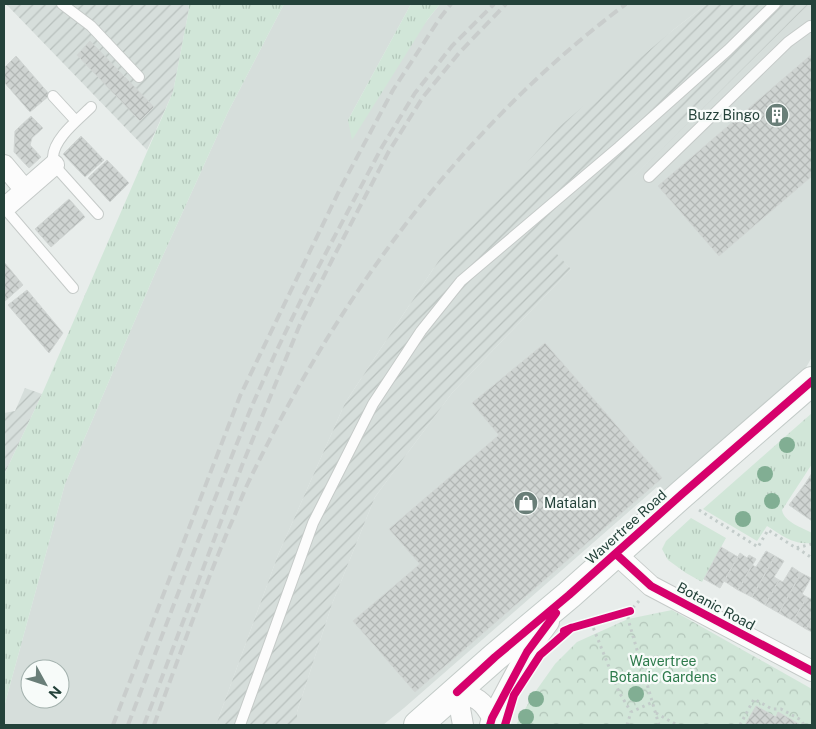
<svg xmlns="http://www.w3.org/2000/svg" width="816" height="729" viewBox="0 0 816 729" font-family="'Public Sans',sans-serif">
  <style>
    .built { fill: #d6dedb; fill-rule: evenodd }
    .industrial { fill: url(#industrial-furrows) }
    .grass { fill: url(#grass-tufts) }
    .forest { fill: url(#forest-crowns) }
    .building { fill: url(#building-cross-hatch); stroke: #d1d6d4 }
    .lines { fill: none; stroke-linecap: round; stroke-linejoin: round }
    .lane-casing { stroke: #c5cac8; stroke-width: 12 }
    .street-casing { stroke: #c5cac8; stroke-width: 22 }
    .secondary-casing { stroke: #c3cbc8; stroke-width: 30 }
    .path { stroke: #c3ccca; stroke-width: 3; stroke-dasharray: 2.5 4; stroke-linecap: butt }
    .lane { stroke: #fcfcfc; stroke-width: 10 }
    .street { stroke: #fcfcfc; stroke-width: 20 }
    .secondary { stroke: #fcfcfc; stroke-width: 28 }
    .rail { stroke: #c9cdcc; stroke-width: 4; stroke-dasharray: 10 5; stroke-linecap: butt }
    .cycleway-casing { stroke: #f7fbf9; stroke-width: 11 }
    .cycleway { stroke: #d6006c; stroke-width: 8 }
    .tree { fill: #81ae93 }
    .labels { text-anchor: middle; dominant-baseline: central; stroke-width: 4.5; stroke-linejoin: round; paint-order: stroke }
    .poi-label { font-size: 14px; fill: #24423a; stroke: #f7fbf9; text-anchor: end }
    .street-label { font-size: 14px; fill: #24423a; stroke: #f7fbf9 }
    .park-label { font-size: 14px; fill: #2d7a4b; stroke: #f7fbf9 }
  </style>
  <defs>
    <pattern id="industrial-furrows" width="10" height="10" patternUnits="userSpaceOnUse" patternTransform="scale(1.25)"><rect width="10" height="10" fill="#d6dedb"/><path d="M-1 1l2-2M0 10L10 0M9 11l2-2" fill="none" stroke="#b8c0bd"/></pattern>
    <pattern id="grass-tufts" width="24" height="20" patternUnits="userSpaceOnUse" patternTransform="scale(1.25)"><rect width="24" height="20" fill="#d1e6d8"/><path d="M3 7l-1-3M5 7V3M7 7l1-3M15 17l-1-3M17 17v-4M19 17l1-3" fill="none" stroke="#b3c6ba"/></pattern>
    <pattern id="forest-crowns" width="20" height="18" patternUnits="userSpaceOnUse" patternTransform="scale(1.25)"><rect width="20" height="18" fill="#d1e6d8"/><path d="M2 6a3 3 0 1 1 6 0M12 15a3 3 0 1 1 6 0" fill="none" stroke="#b3c6ba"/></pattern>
    <pattern id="building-cross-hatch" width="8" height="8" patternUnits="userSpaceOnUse" patternTransform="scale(1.25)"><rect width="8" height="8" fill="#cfd4d2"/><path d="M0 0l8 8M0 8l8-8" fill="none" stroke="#b2b7b5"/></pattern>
  </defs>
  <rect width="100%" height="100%" fill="#e8edeb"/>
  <path class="built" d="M 284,4 L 411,4 L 348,120 L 440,4 L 707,4 L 673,30 L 439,260 L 345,403 L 278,555 L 216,725 L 4,725 L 4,707 L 65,484 L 156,271 L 228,112 ZM 30,669 L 60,669 L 60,699 L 30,699 Z
    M 809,4 L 812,4 L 812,357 L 804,371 L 662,492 L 657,487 L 404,708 L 383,725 L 297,725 L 297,712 L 332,604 L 375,497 L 452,393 L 571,269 L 555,253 Z"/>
  <path class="industrial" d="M 6,4 L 188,4 L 189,9 L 173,92 L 147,150 Z
    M 707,4 L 809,4 L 556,253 L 571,269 L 452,393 L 375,497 L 332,604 L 297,712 L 297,725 L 216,725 L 278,555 L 345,403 L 439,260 L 559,127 L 673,30 Z
    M 25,388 L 42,394 L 4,475 L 4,413 L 15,411 Z"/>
  <path class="grass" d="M 188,4 L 284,4 L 228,112 L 156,271 L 65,484 L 4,707 L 4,475 L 42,394 L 173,92 L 189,9 Z
    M 411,4 L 440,4 L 428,19 L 352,140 L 348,120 Z
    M 812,413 L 812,464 L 782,510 C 784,522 803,528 812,533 L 812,543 C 793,545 783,536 767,526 L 757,541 L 703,509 Z
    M 691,518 L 726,538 L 702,582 L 686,573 L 668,560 L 662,549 L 666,541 Z"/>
  <path class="forest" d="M 672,610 L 812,689 L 812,725 L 516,725 L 533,695 L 555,664 L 577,642 L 628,619 Z"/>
  <path class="building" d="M 90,41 L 154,107 L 140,121 L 77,55 Z
    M 812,54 L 812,176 L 719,256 L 658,186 Z
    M 16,56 L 50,95 L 30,112 L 4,82 L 4,68 Z
    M 31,116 L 43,128 L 32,138 L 30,145 L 41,157 L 29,168 L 14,152 L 15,131 Z
    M 81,136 L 104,160 L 85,177 L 63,154 Z
    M 107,160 L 129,183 L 110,202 L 88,178 Z
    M 69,199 L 85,217 L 51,247 L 35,229 Z
    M 4,262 L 23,285 L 5,301 L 4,299 Z
    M 27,290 L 63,333 L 49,353 L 8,305 Z
    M 545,343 L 662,478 L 415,692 L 353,621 L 420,564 L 389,529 L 499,435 L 472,403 Z
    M 812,473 L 812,489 L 805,484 Z
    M 805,484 L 812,489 L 812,521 L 789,505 Z
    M 721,547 L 738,557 L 720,588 L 704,579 Z
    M 766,551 L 775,556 L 752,597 L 738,590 L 752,565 L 756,567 Z
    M 740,553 L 747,558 L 749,555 L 756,559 L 738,590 L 724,581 Z
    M 775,556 L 784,561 L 774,577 L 779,580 L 765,605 L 752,597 Z
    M 792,567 L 801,573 L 779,613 L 765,605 L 779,580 L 783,582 Z
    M 801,573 L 811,578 L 802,594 L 807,597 L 793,621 L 779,613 Z
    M 812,596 L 812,618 L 806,629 L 793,621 L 807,597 L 811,599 Z
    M 812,618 L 812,632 L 806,629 Z
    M 756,706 L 776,717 L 778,712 L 799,724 L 799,725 L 745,725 Z"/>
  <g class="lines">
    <g class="lane-casing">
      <path id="lane" d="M 62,4 L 91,26 L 139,77
        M 53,96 L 76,121
        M 91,107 C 78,120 54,138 53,157 C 52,160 53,162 54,165 L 98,214
        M 649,177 L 788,42 L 810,26 L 812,27
        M 8,205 L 7,211 L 73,288
        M 240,725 L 313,523 L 373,404 L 421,331 L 461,281 L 619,147 L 728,50 L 775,4"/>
    </g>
    <g class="street-casing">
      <path id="street" d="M 4,165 L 25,190
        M 8,205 L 54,165
        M 616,554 L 651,586 L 812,671
        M 463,725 L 457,692 C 475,696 484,701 492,718
        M 490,725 L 492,718 L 527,652 L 549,622"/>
    </g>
    <g class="secondary-casing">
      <path id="secondary" d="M 418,725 L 495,657 L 569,595 L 682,494 L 812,381"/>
    </g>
    <path class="path" d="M 699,510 L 758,547 L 768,530 L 796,548 L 812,544
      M 797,548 L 812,558
      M 639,601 L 630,611 L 628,619 L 659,725
      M 591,622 L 619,692 L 631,712
      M 656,713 L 677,725
      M 627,725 L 631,712 L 653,702
      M 740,725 L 754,699 L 772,709 L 781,709 L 801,720 L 804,725"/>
    <use href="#lane" class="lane"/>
    <use href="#street" class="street"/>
    <use href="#secondary" class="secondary"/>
    <path class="rail" d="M 113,725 L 240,396 L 340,189 L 393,90 L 440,18 L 451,4
      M 128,725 L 198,541 L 251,408 L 275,354 L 303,296 L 382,147 L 415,93 L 452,46 L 494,4
      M 144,725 L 243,463 L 301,322 L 333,258 L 389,151 L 423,97 L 459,53 L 506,4
      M 154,725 C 178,659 202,593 229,528 C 236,513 241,498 248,483 C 337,299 461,127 626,4"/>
    <g class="cycleway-casing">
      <path id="cycleway" d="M 616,554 L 651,586 L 812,671
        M 564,631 L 571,628 L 630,611
        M 457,692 L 495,657 L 569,595 L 682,494 L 812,381
        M 490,725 L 492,718 L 527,652 L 556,613
        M 505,725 L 514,695 L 540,655 L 571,628"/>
    </g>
    <use href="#cycleway" class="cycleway"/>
  </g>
  <g class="tree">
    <circle cx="787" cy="445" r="8"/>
    <circle cx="765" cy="474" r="8"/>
    <circle cx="772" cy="501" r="8"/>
    <circle cx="743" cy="519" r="8"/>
    <circle cx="636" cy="694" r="8"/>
    <circle cx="536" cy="699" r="8"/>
    <circle cx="526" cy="717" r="8"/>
  </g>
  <defs>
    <g id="building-disc" transform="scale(1.25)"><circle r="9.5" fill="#697e78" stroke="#f7fbf9"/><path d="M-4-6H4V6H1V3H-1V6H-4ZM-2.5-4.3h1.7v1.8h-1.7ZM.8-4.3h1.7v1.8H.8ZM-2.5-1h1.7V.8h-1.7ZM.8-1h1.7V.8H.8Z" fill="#fff"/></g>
    <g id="shop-disc" transform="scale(1.25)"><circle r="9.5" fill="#697e78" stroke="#f7fbf9"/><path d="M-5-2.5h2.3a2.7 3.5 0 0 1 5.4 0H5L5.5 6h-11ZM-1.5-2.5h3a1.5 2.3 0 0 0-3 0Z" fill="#fff"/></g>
  </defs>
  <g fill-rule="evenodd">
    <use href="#building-disc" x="777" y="115"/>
    <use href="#shop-disc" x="526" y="503"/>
  </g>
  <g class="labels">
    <g class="poi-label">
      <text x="760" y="115">Buzz Bingo</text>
      <text x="544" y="503" text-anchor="start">Matalan</text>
    </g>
    <g class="street-label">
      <text transform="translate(626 527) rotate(-42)">Wavertree Road</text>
      <text transform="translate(716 606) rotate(28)">Botanic Road</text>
    </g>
    <g class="park-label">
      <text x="663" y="661">Wavertree<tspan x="663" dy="16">Botanic Gardens</tspan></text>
    </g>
  </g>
  <rect width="816" height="729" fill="none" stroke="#24423a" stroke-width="10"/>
  <g transform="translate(45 684) rotate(130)"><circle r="24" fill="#f7fbf9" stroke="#a3b1ad"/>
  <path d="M0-4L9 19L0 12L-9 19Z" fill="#697e78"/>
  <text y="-8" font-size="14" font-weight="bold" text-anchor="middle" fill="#24423a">N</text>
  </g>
</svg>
